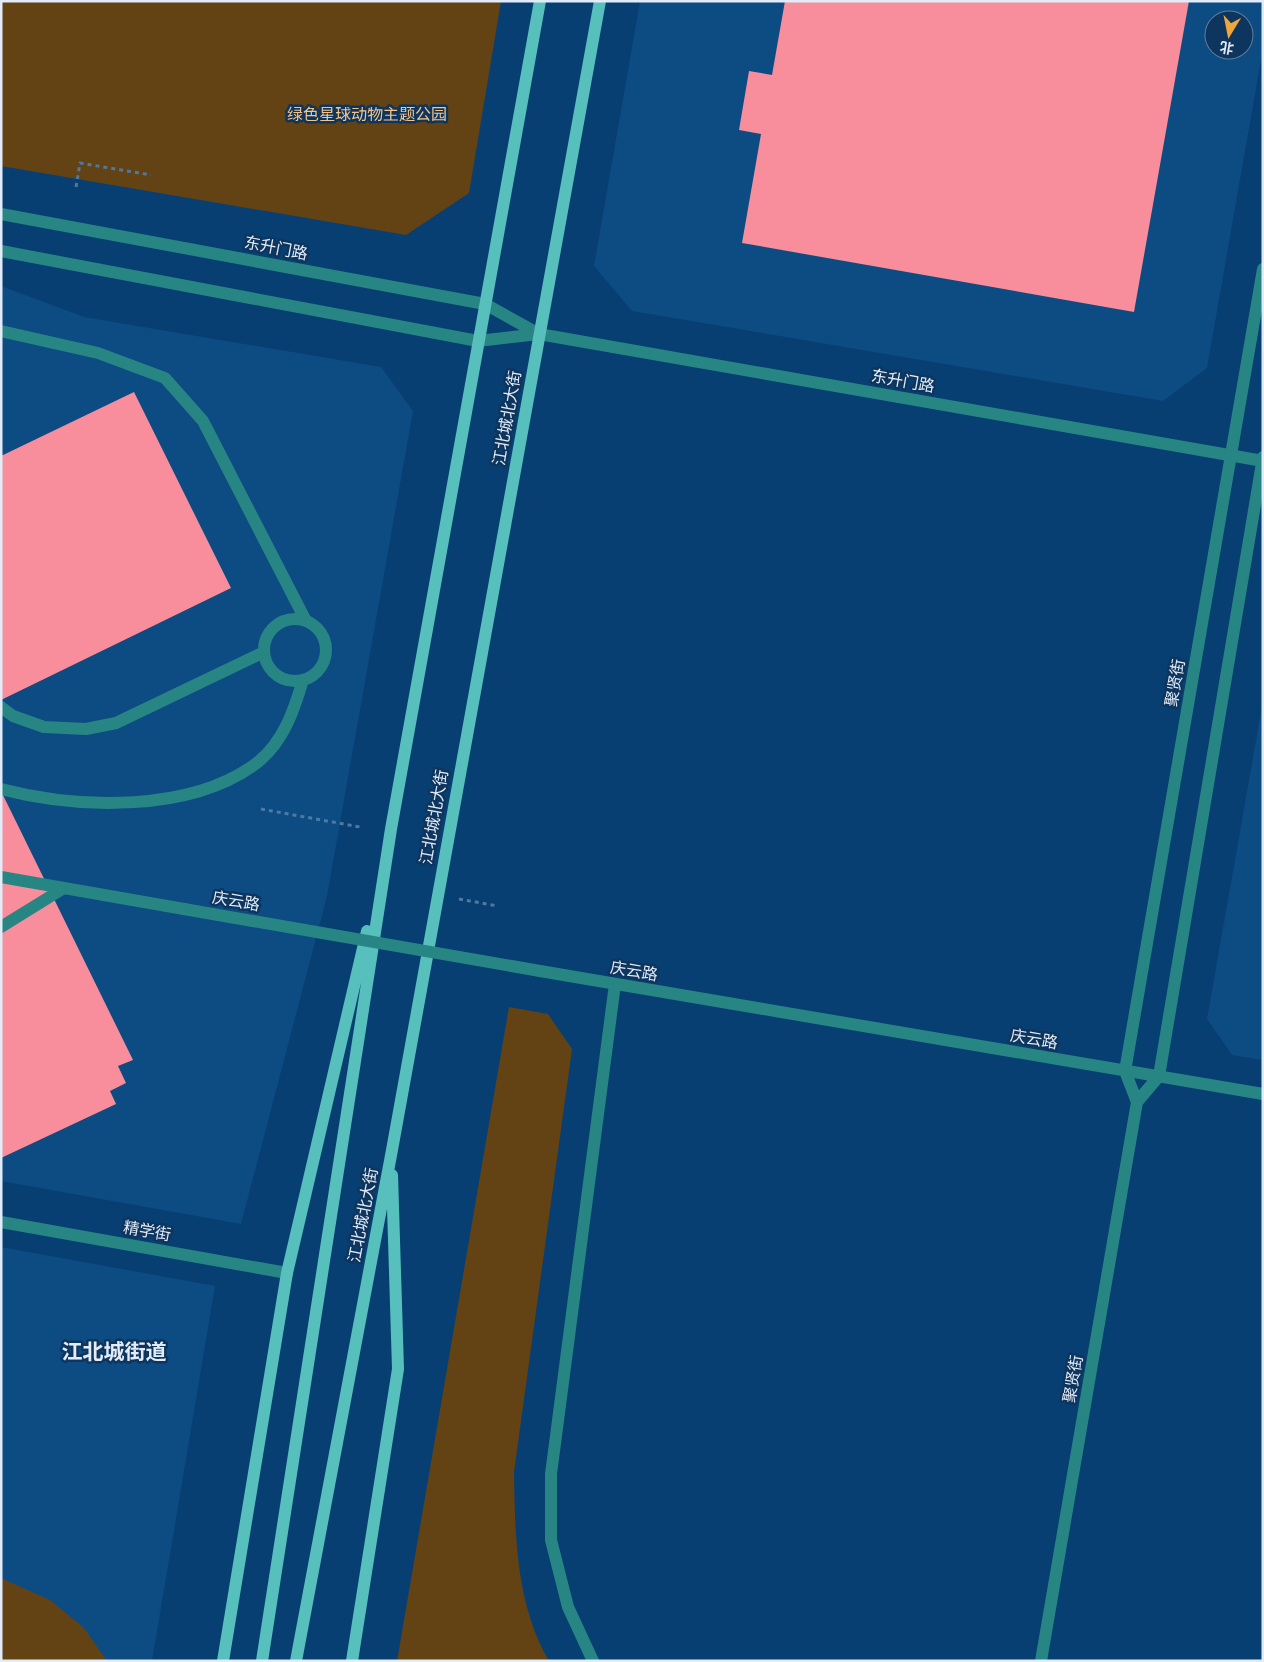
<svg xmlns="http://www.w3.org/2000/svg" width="1264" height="1662" viewBox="0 0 1264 1662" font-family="'Space Grotesk','Noto Sans SC',sans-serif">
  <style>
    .built { fill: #0d4b83; fill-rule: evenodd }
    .green { fill: #634314 }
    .building { fill: #f88d9b }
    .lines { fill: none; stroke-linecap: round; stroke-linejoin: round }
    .path { stroke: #5079a0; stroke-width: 3; stroke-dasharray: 4 4; stroke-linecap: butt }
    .minor { stroke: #278684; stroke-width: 12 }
    .major { stroke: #57c0bd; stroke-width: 12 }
    .minor-bridge { stroke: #278684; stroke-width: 12 }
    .labels { text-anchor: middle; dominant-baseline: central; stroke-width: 5; stroke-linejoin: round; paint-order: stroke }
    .park-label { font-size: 16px; fill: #f5c486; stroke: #0e355d }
    .street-label { font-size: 16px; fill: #e2ecf9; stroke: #0e355d }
    .district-label { font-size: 21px; font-weight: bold; fill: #e2ecf9; stroke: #0e355d }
  </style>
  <rect width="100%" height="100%" fill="#073f73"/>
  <path class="built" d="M 640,1 L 1263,1 L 1263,48 L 1207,368 L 1163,401 L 632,311 L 594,266 ZM 1214,20 L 1244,20 L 1244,50 L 1214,50 Z
    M 1,286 L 84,317 L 381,367 L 413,411 L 327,896 L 241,1224 L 1,1181 Z
    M 1263,701 L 1263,1060 L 1232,1055 L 1207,1019 Z
    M 1,1247 L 215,1286 L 152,1661 L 1,1661 Z"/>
  <path class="green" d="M 1,1 L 501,1 L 469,193 L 406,235 L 1,166 Z
    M 509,1007 L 548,1014 L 572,1049 L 514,1472 C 515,1536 516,1604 549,1661 L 397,1661 Z
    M 1,1578 L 50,1600 L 84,1628 L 107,1661 L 1,1661 Z"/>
  <path class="building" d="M 785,1 L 1189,1 L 1134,312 L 742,243 L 761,134 L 739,130 L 749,71 L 772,75 Z
    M 134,392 L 231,588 L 1,700 L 1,456 Z
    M 1,791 L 133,1060 L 118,1066 L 126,1083 L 110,1091 L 116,1104 L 1,1158 Z"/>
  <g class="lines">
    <path class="path" d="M 76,187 L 80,163 L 151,175
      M 261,809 L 360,827
      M 459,899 L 498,906"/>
    <path class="minor" d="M 1,214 L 485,304 L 539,334
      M 1,251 L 478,341 L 539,334 L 1263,461
      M 1263,269 L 1125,1071 L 1137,1102 L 1159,1076 L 1263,457
      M 1,331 L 98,353 L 165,378 L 203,421 L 306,621
      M264 650a31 31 0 1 1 62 0a31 31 0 1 1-62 0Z
      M 1,707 L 13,716 L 44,727 L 86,729 L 116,723 L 264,652
      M 1,789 C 78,809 192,813 258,762 C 284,741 294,710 303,680
      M 1,877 L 184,909
      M 1,927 L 64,888
      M 540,971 L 1263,1094
      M 1,1222 L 287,1273
      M 593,1661 L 568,1607 L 551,1540 L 551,1474 L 615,984
      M 1041,1661 L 1137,1102"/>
    <path class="major" d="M 223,1661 L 287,1273 L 367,931
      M 262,1661 L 391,829 L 540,1
      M 296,1661 L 392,1150 L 600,1
      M 352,1661 L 398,1369 L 392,1175"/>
    <path class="minor-bridge" d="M 184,909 L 540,971"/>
  </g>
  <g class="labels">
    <g class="park-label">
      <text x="367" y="114">绿色星球动物主题公园</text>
    </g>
    <g class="street-label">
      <text transform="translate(276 248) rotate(11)">东升门路</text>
      <text transform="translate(903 381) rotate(10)">东升门路</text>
      <text transform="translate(507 418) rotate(-80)">江北城北大街</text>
      <text transform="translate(1175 683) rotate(-80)">聚贤街</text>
      <text transform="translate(434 817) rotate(-80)">江北城北大街</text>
      <text transform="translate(236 901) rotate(10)">庆云路</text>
      <text transform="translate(634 971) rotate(10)">庆云路</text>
      <text transform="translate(1034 1039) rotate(10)">庆云路</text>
      <text transform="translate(363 1215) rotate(-79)">江北城北大街</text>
      <text transform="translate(147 1231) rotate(10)">精学街</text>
      <text transform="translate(1073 1379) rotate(-80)">聚贤街</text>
    </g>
    <g class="district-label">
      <text x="114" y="1351">江北城街道</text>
    </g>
  </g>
  <rect width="1264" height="1662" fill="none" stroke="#e2ecf9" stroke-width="5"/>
  <g transform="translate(1229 35) rotate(190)"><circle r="24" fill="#0e355d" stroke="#637e9b"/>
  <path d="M0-4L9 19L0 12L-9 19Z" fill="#efa73d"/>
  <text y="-8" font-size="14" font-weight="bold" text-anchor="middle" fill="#e2ecf9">北</text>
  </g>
</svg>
